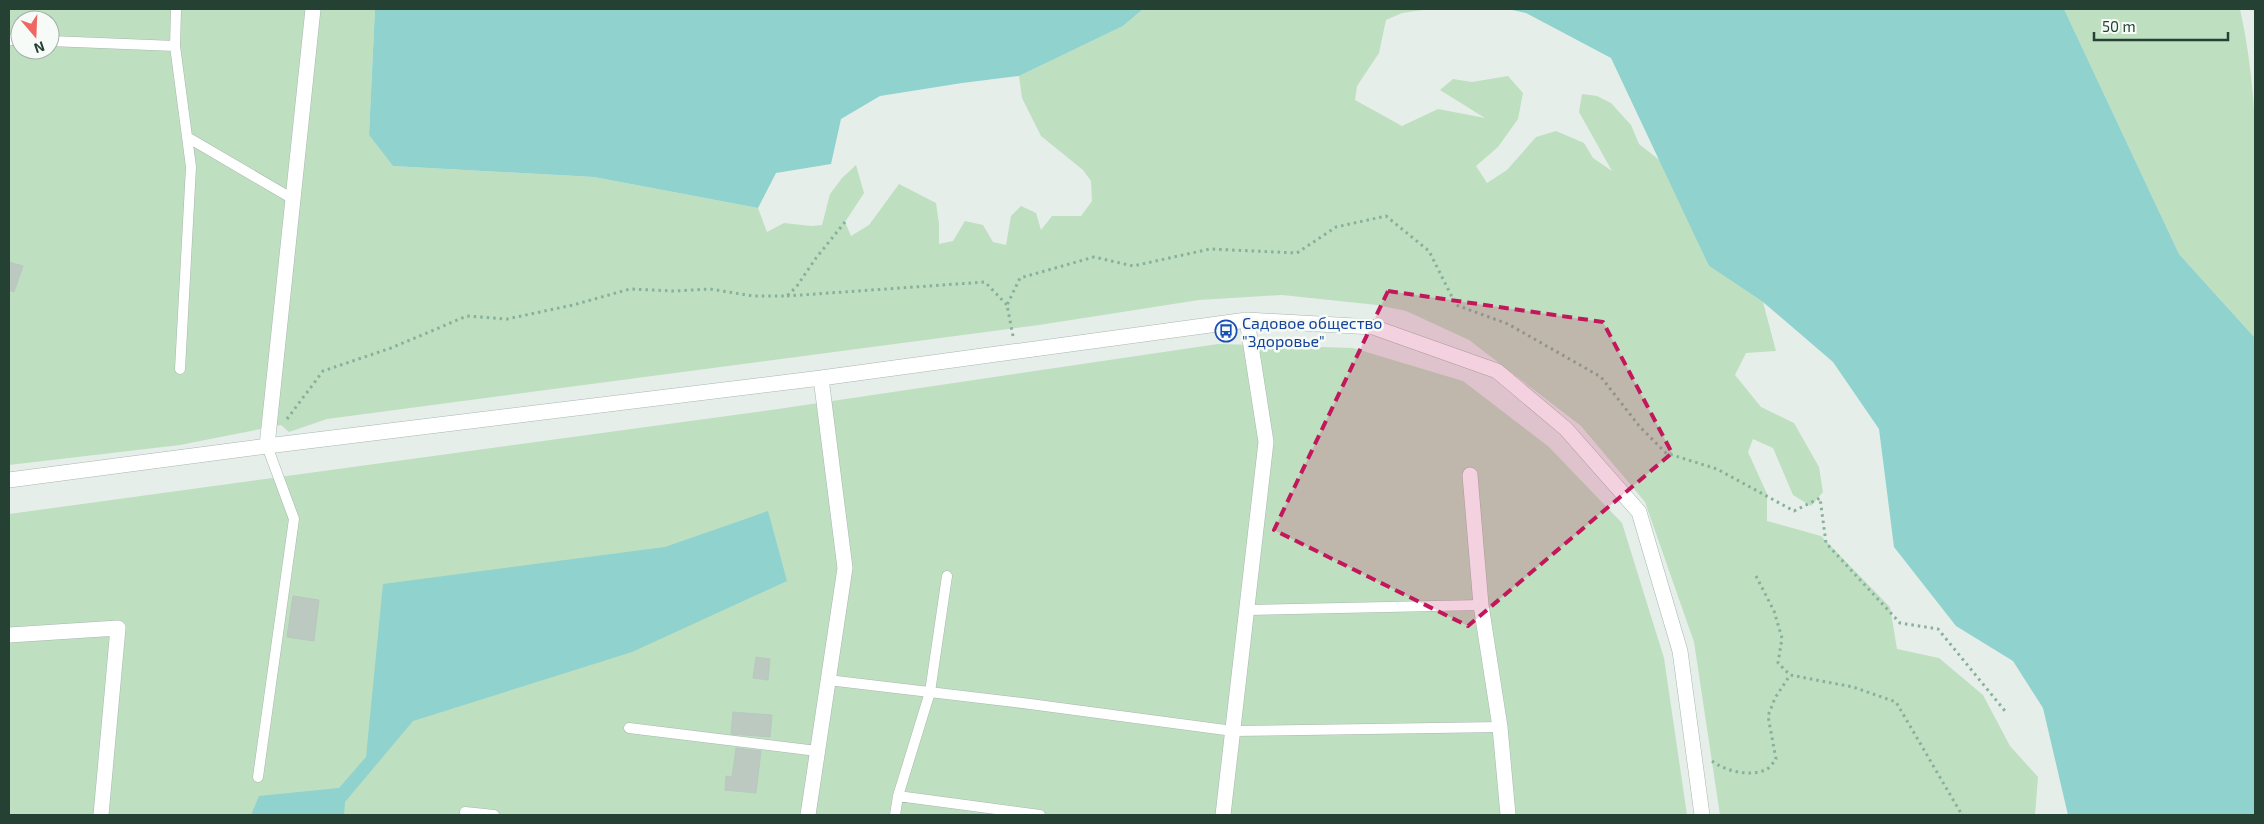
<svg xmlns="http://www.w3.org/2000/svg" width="2264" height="824" viewBox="0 0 2264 824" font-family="'Exo 2',sans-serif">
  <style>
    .green { fill: #bfdfc1; fill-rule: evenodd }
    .water { fill: #8fd2ce }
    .building { fill: #bbc9c1; stroke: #b8c8be }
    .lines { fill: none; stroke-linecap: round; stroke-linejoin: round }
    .service-casing { stroke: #a8b7af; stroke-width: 11 }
    .minor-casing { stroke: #a8b7af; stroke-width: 16 }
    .path { stroke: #86b19b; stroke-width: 3; stroke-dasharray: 2.5 4; stroke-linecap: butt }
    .service { stroke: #fff; stroke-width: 10 }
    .minor { stroke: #fff; stroke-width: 15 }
    .marked { fill: #c2185b; fill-opacity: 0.2; stroke: #c2185b; stroke-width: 4; stroke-dasharray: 10 6; stroke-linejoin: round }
    .labels { text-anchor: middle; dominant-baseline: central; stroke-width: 5; stroke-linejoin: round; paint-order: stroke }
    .transit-label { font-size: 16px; fill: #164399; stroke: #f6fbf8; text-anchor: start }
  </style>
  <rect width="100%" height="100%" fill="#e6eee9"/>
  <path class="green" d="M 9,9 L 375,9 L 369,135 L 393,166 L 594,177 L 758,208 L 767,232 L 784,223 L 811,226 L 822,225 L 830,194 L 842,178 L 856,165 L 864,193 L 845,222 L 851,236 L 869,225 L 899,184 L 936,203 L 939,224 L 939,244 L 953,241 L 965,221 L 983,225 L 993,242 L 1006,245 L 1011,216 L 1021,206 L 1036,213 L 1041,230 L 1052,216 L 1081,216 L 1092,201 L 1091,181 L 1083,170 L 1041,136 L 1022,98 L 1019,76 L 1123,26 L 1143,9 L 1429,9 L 1402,13 L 1386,20 L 1379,53 L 1357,86 L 1355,100 L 1402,126 L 1438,109 L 1485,118 L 1440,90 L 1453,79 L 1472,82 L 1508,76 L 1523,93 L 1518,119 L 1498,147 L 1476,166 L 1487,183 L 1507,170 L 1536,137 L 1556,131 L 1584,143 L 1593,158 L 1612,171 L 1579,112 L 1582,94 L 1597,96 L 1611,103 L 1631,125 L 1639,144 L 1662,162 L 1709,266 L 1763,302 L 1776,351 L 1746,353 L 1735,375 L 1761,407 L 1794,423 L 1819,467 L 1823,492 L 1811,506 L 1793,495 L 1773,448 L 1753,439 L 1748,452 L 1767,494 L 1767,521 L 1821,536 L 1890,607 L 1897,649 L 1939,658 L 1983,695 L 2010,746 L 2038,777 L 2035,815 L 1720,815 L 1694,642 L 1645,502 L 1581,426 L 1469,340 L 1406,311 L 1377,305 L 1282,295 L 1199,300 L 1039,325 L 327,419 L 289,432 L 281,425 L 180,445 L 9,465 ZM 20,20 L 50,20 L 50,50 L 20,50 Z
    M 2064,9 L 2240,9 C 2264,116 2255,229 2255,338 L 2179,254 Z
    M 1218,344 L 1353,348 L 1463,381 L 1548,446 L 1622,523 L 1664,658 L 1687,815 L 9,815 L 9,514 L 778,409 Z"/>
  <path class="water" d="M 375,9 L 1143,9 L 1123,26 L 1019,76 L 962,83 L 880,96 L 841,119 L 831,164 L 776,173 L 758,208 L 594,177 L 393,166 L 369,135 Z
    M 1508,9 L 2064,9 L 2179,254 L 2255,338 L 2255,815 L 2068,815 L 2043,708 L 2013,661 L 1956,626 L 1894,547 L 1879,429 L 1833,362 L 1763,302 L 1709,266 L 1611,58 L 1526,13 Z
    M 768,511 L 787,581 L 632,652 L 413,721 L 345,802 L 344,815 L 251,815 L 259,796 L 339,788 L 366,757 L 383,584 L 665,547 Z"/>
  <path class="building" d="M 9,262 L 23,266 L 14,292 L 9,290 Z
    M 293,596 L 319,600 L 314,641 L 287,637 Z
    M 756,657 L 770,659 L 768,680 L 753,678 Z
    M 733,712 L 772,715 L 770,737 L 731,734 Z
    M 736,748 L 761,751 L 756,793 L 725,790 L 726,776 L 732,777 Z"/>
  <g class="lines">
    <g class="service-casing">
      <path id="service" d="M 176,9 L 175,46 L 191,167 L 180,369
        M 9,40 L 20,40
        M 50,41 L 175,46
        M 187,137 L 293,199
        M 1247,610 L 1481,605
        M 828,680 L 1030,704 L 1233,731 L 1500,727
        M 629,728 L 817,751
        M 258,777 L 294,519 L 267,446
        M 898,796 L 1040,815
        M 465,812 L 494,815
        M 895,815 L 898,796 L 930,692 L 947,576"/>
    </g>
    <g class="minor-casing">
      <path id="minor" d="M 267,446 L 313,9
        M 1470,475 L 1481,605 L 1500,727 L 1508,815
        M 9,480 L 267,446 L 821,378 L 1247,320 L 1373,327 L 1497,371 L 1566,429 L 1639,512 L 1680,651 L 1702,815
        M 9,635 L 118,628 L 101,815
        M 808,815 L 845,568 L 821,378
        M 1223,815 L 1266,442 L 1247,320"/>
    </g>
    <path class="path" d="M 787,296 L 985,282 L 1007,305
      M 1013,336 L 1007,305 L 1020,278 L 1094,257 L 1133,266 L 1210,249 L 1297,253 L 1336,227 L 1386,216 L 1429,251 L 1456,305 L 1508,324 L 1601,377 L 1640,427 L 1666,453 L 1717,469 L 1794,511 L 1820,498 L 1826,543 L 1900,623 L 1938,629 L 2005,711
      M 287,419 L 323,371 L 391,348 L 467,316 L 507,319 L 573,305 L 630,289 L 674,291 L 710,289 L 753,296 L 787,296 L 797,286 L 816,258 L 845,222
      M 1756,576 L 1774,611 L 1782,638 L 1778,663 L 1790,675 L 1853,687 L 1896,702 L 1962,815
      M 1712,761 C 1725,771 1749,777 1765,770 C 1769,769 1773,763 1776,759 L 1768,716 L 1775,698 L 1790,675"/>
    <use href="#service" class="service"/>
    <use href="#minor" class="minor"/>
  </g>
  <path class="marked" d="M 1388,291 L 1603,322 L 1672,453 L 1468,626 L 1274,530 Z"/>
  <defs>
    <g id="bus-ring" transform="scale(1.125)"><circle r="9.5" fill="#f6fbf8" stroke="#1a4fb4" stroke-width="1.5"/><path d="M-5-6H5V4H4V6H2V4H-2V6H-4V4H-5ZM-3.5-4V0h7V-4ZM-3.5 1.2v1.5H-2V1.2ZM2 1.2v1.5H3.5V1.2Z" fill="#1a4fb4"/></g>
  </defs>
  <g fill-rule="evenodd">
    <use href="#bus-ring" x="1226" y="331"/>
  </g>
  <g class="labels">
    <g class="transit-label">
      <text x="1242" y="322">Садовое общество<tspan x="1242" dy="18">"Здоровье"</tspan></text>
    </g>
  </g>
  <rect width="2264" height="824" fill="none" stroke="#244133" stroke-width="20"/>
  <g transform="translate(35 35) rotate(161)"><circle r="24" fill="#f6fbf8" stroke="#a2b1a9"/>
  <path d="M0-4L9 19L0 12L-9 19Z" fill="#f06762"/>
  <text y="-8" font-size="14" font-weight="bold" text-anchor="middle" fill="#244133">N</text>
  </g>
  <path d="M2094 32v8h134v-8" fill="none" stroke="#244133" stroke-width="2.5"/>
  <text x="2102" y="32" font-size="15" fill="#244133" stroke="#f6fbf8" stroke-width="4" paint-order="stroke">50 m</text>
</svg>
